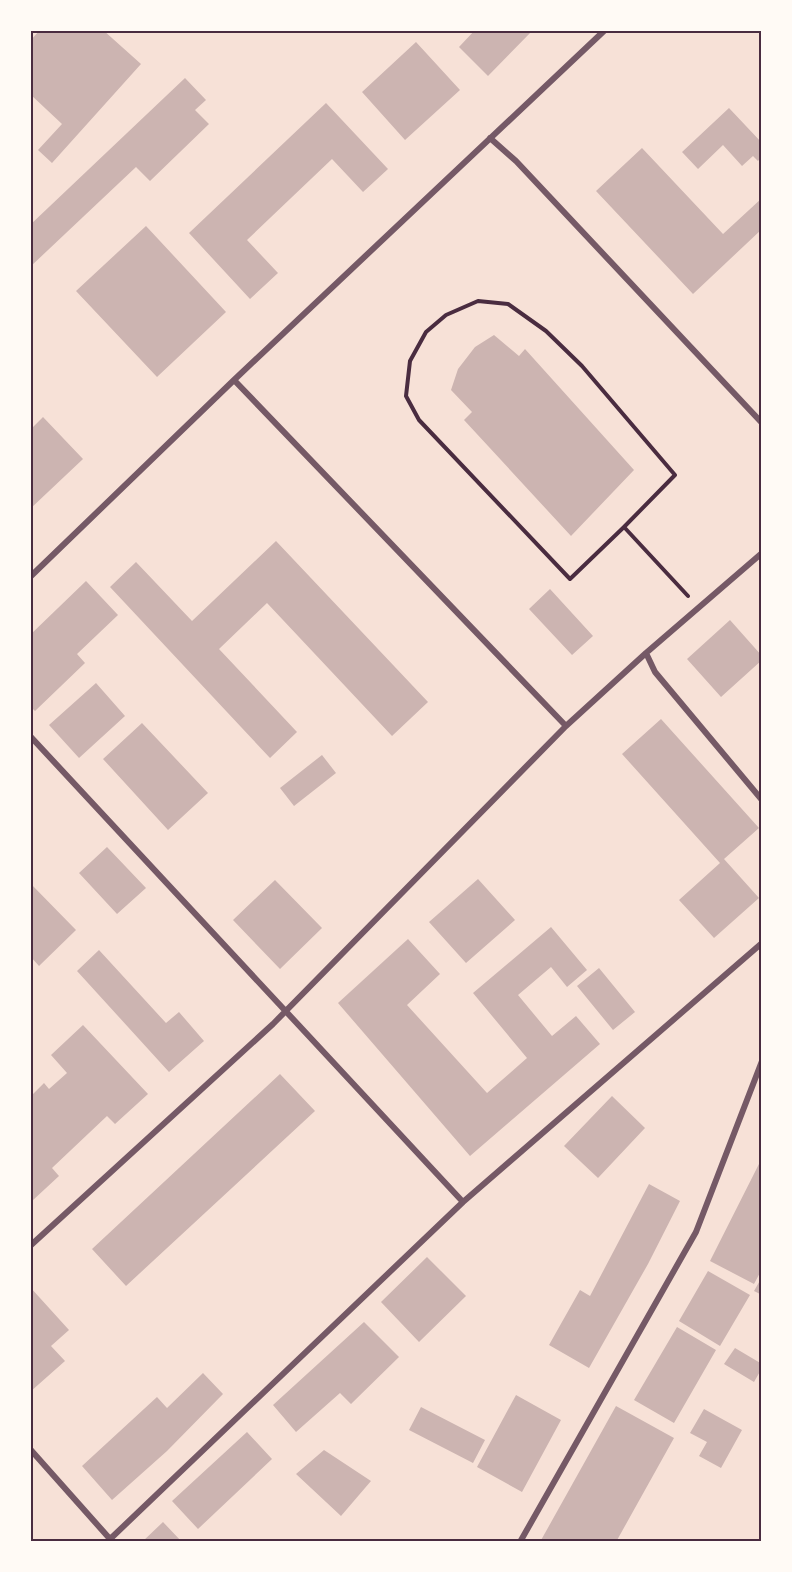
<svg xmlns="http://www.w3.org/2000/svg" width="792" height="1572" viewBox="0 0 792 1572" font-family="'PT Sans',sans-serif">
  <style>
    .building { fill: #ccb4b1 }
    .lines { fill: none; stroke-linecap: round; stroke-linejoin: round }
    .path { stroke: #4a2c40; stroke-width: 4 }
    .minor { stroke: #755966; stroke-width: 6 }
    .neatline { fill: none; stroke: #4a2c40; stroke-width: 2 }
  </style>
  <rect width="100%" height="100%" fill="#f7e1d7"/>
  <path class="building" d="M 40,30 L 103,30 L 141,64 L 52,163 L 38,150 L 62,124 L 30,94 L 30,41 Z
    M 475,30 L 533,30 L 488,76 L 459,47 Z
    M 416,42 L 460,90 L 405,140 L 362,92 Z
    M 185,78 L 206,100 L 195,110 L 209,124 L 150,181 L 136,167 L 30,267 L 30,225 Z
    M 326,103 L 388,169 L 363,192 L 332,159 L 247,240 L 278,273 L 250,299 L 189,233 Z
    M 729,108 L 762,143 L 762,156 L 758,161 L 753,156 L 742,166 L 723,145 L 698,169 L 682,152 Z
    M 642,148 L 723,234 L 762,198 L 762,229 L 693,294 L 596,191 Z
    M 146,226 L 226,312 L 157,377 L 76,291 Z
    M 494,335 L 519,356 L 525,349 L 634,470 L 571,536 L 464,420 L 472,412 L 451,390 L 458,369 L 475,347 Z
    M 43,417 L 83,459 L 30,509 L 30,430 Z
    M 276,541 L 428,702 L 392,736 L 267,603 L 219,649 L 297,732 L 270,758 L 110,587 L 136,562 L 192,621 Z
    M 86,581 L 118,615 L 77,654 L 85,663 L 35,711 L 30,706 L 30,635 Z
    M 550,589 L 593,636 L 572,655 L 529,609 Z
    M 730,620 L 762,656 L 762,660 L 721,697 L 687,659 Z
    M 96,683 L 125,716 L 79,758 L 49,725 Z
    M 661,719 L 759,828 L 724,859 L 759,898 L 714,938 L 679,900 L 720,863 L 622,754 Z
    M 142,723 L 208,793 L 168,830 L 103,759 Z
    M 322,755 L 336,773 L 294,806 L 280,788 Z
    M 107,847 L 146,888 L 117,914 L 79,873 Z
    M 478,879 L 515,920 L 466,963 L 429,922 Z
    M 275,880 L 322,928 L 280,969 L 233,920 Z
    M 30,883 L 76,930 L 39,966 L 30,956 Z
    M 551,927 L 587,970 L 567,987 L 551,967 L 518,995 L 552,1036 L 576,1016 L 600,1044 L 470,1156 L 338,1003 L 408,939 L 440,974 L 407,1005 L 487,1093 L 527,1058 L 473,993 Z
    M 99,950 L 166,1023 L 179,1012 L 204,1041 L 169,1072 L 77,971 Z
    M 599,968 L 635,1012 L 613,1030 L 577,986 Z
    M 83,1025 L 148,1094 L 115,1124 L 107,1116 L 52,1168 L 59,1176 L 32,1201 L 30,1198 L 30,1097 L 44,1083 L 49,1089 L 67,1073 L 51,1055 Z
    M 280,1074 L 315,1111 L 126,1286 L 92,1249 Z
    M 612,1096 L 645,1128 L 598,1178 L 564,1146 Z
    M 762,1158 L 762,1269 L 754,1284 L 710,1261 Z
    M 649,1184 L 680,1201 L 648,1264 L 589,1368 L 549,1345 L 580,1290 L 590,1296 Z
    M 427,1257 L 466,1296 L 419,1342 L 381,1302 Z
    M 708,1271 L 750,1295 L 720,1346 L 679,1321 Z
    M 762,1277 L 762,1295 L 754,1291 Z
    M 30,1287 L 69,1330 L 51,1346 L 65,1361 L 30,1392 Z
    M 364,1322 L 399,1357 L 351,1404 L 340,1393 L 296,1432 L 273,1405 Z
    M 677,1327 L 716,1350 L 674,1423 L 634,1400 Z
    M 735,1348 L 762,1364 L 762,1368 L 754,1382 L 724,1364 Z
    M 203,1373 L 223,1394 L 167,1451 L 112,1500 L 82,1466 L 157,1397 L 167,1408 Z
    M 516,1395 L 561,1420 L 522,1492 L 477,1467 Z
    M 616,1406 L 674,1438 L 616,1542 L 540,1542 Z
    M 421,1407 L 485,1440 L 473,1463 L 409,1430 Z
    M 704,1409 L 742,1430 L 721,1468 L 699,1456 L 707,1442 L 690,1433 Z
    M 247,1432 L 272,1459 L 198,1529 L 172,1501 Z
    M 324,1450 L 371,1481 L 341,1516 L 296,1474 Z
    M 163,1522 L 182,1542 L 142,1542 Z"/>
  <g class="lines">
    <path class="path" d="M 624,527 L 570,579 L 419,420 L 406,396 L 410,361 L 426,332 L 446,315 L 478,301 L 508,304 L 546,331 L 582,366 L 675,475 L 624,527 L 688,596"/>
    <path class="minor" d="M 490,138 L 516,161 L 762,423
      M 234,380 L 566,726
      M 30,577 L 234,380 L 605,30
      M 646,653 L 655,672 L 762,800
      M 30,736 L 463,1202
      M 30,1246 L 273,1024 L 566,726 L 646,653 L 762,553
      M 30,1449 L 110,1539
      M 107,1542 L 463,1202 L 762,943
      M 520,1542 L 696,1232 L 762,1061"/>
  </g>
  <rect width="792" height="1572" fill="none" stroke="#fffaf5" stroke-width="63"/>
  <rect x="32" y="32" width="728" height="1508" class="neatline"/>
</svg>
